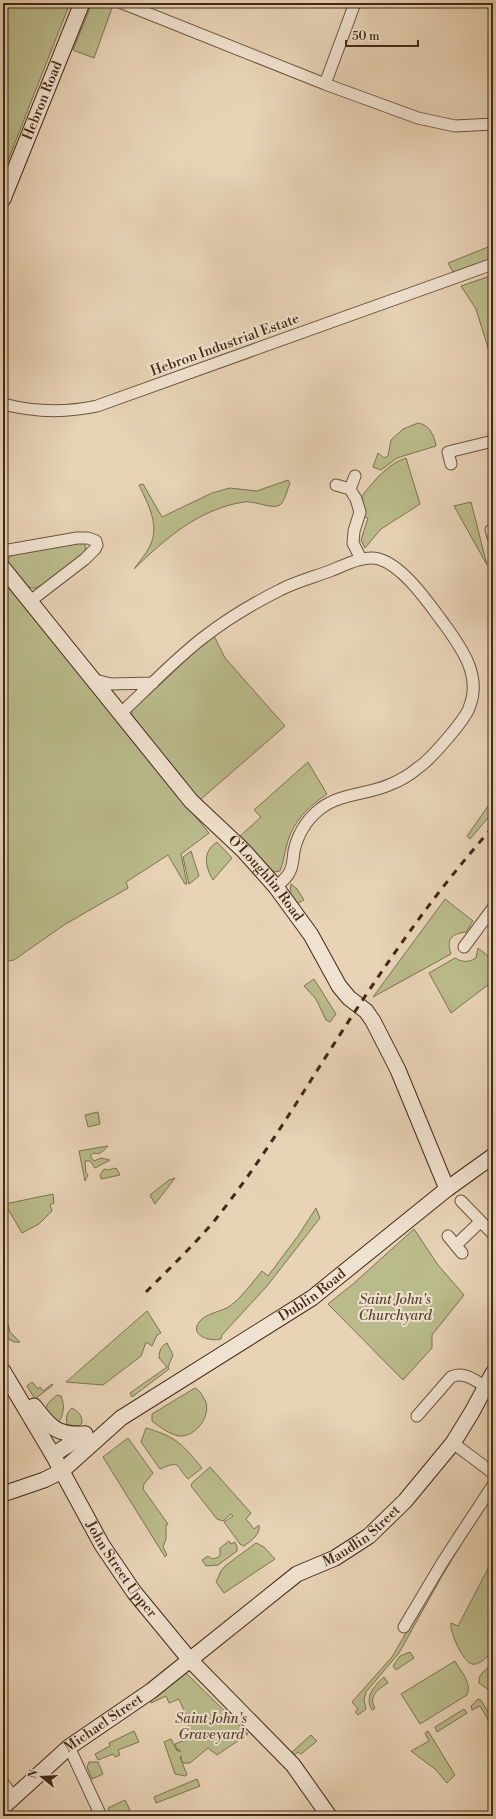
<svg xmlns="http://www.w3.org/2000/svg" width="496" height="1819" viewBox="0 0 496 1819" font-family="'Libre Bodoni',serif">
  <style>
    .green { fill: #babb8b; stroke: #7e7250 }
    .lines { fill: none; stroke-linecap: round; stroke-linejoin: round }
    .street-casing { stroke: #6c543d; stroke-width: 13 }
    .secondary-casing { stroke: #432915; stroke-width: 17 }
    .street { stroke: #f0e2d0; stroke-width: 11 }
    .secondary { stroke: #f0e2d0; stroke-width: 15 }
    .rail { stroke: #432915; stroke-width: 3; stroke-dasharray: 7 7; stroke-linecap: butt }
    .labels { text-anchor: middle; dominant-baseline: central; stroke-width: 4; stroke-linejoin: round; paint-order: stroke }
    .street-label { font-size: 14px; fill: #432915; stroke: #f0e2d0 }
    .park-label { font-size: 14px; font-style: italic; fill: #5b462d; stroke: #f0e2d0 }
  </style>
  <rect width="100%" height="100%" fill="#e8d3b6"/>
  <filter id="stains"><feTurbulence type="fractalNoise" baseFrequency=".005" numOctaves="4"/><feColorMatrix values="0 0 0 0 .2 0 0 0 0 .09 0 0 0 0 .02 0 0 0 .5 -.17"/></filter>
  <radialGradient id="worn" r=".72"><stop offset=".6" stop-color="#630" stop-opacity="0"/><stop offset="1" stop-color="#630" stop-opacity=".3"/></radialGradient>
  <path class="green" d="M 3,3 L 70,3 L 3,173 Z
    M 92,3 L 101,3 L 112,8 L 94,58 L 73,50 Z
    M 493,245 L 493,258 L 453,272 L 448,263 Z
    M 493,275 L 493,364 L 476,309 L 461,286 Z
    M 418,423 C 430,425 434,435 436,446 L 397,458 L 381,470 L 373,467 L 378,453 L 384,458 L 388,456 L 391,440 L 403,429 Z
    M 406,458 L 420,504 L 381,529 L 365,548 L 361,540 L 368,518 L 363,517 L 364,510 L 362,496 C 374,481 387,464 406,458 Z
    M 288,480 L 290,483 C 287,490 285,501 280,505 C 273,510 253,500 244,502 C 199,509 166,538 134,569 C 139,562 146,554 150,546 C 160,525 148,504 139,485 L 143,484 L 162,517 L 212,493 L 230,488 L 257,491 Z
    M 471,502 L 487,565 L 454,506 Z
    M 84,542 L 86,548 L 82,556 L 43,586 L 41,585 C 37,588 33,590 28,586 L 9,563 L 8,560 L 11,555 Z
    M 3,581 L 209,833 L 181,854 L 187,884 L 185,884 L 168,855 L 126,882 L 128,888 L 64,925 L 14,960 L 3,962 Z
    M 214,636 L 225,658 L 285,726 L 200,800 L 191,792 L 132,715 L 132,711 L 200,647 Z
    M 308,762 L 327,794 C 308,807 293,821 287,844 C 284,853 284,862 280,871 L 274,872 L 240,836 L 261,817 L 254,810 Z
    M 493,799 L 493,812 L 470,839 L 467,836 Z
    M 217,842 L 232,858 L 213,880 C 205,866 202,852 217,842 Z
    M 191,851 L 199,876 L 189,884 L 183,857 Z
    M 291,884 L 297,889 L 304,900 L 296,904 L 290,893 Z
    M 445,899 L 473,921 L 466,932 C 451,934 446,939 451,954 L 373,997 Z
    M 478,948 L 493,960 L 493,981 L 451,1013 L 429,973 L 455,958 C 462,962 468,963 476,958 Z
    M 314,979 L 336,1014 L 330,1022 L 326,1020 L 316,999 L 304,986 Z
    M 98,1112 L 100,1124 L 88,1127 L 85,1115 Z
    M 108,1146 C 104,1150 101,1155 94,1153 L 90,1156 L 94,1161 L 101,1158 L 110,1160 L 95,1168 L 90,1161 L 85,1161 L 86,1173 L 88,1175 L 85,1181 L 79,1151 Z
    M 113,1168 L 117,1169 L 120,1175 L 101,1179 L 100,1175 L 104,1169 L 110,1170 Z
    M 175,1178 L 155,1204 L 150,1195 L 169,1180 Z
    M 53,1194 L 54,1203 L 50,1205 L 52,1211 L 39,1224 L 22,1233 L 5,1204 Z
    M 316,1208 L 320,1218 L 267,1286 L 222,1335 L 221,1339 C 211,1342 189,1336 199,1322 C 206,1313 221,1312 230,1306 C 242,1297 252,1283 262,1271 L 268,1276 L 298,1236 Z
    M 414,1229 L 438,1265 L 464,1295 L 432,1335 L 432,1348 L 403,1380 L 328,1304 L 353,1284 Z
    M 147,1311 L 161,1333 L 157,1335 L 152,1346 L 146,1342 L 141,1356 L 103,1385 L 66,1382 Z
    M 8,1324 L 10,1332 L 20,1342 L 14,1342 L 3,1336 L 3,1326 Z
    M 167,1343 L 173,1355 L 168,1367 L 169,1369 L 132,1397 L 130,1393 L 167,1367 L 159,1358 C 159,1351 161,1346 167,1343 Z
    M 32,1382 L 38,1389 L 40,1387 L 43,1391 L 52,1384 L 53,1385 L 35,1399 L 27,1386 Z
    M 195,1388 C 199,1390 201,1393 203,1397 C 215,1412 196,1438 179,1436 C 169,1434 160,1427 152,1421 L 152,1414 Z
    M 57,1395 L 61,1396 C 65,1405 64,1415 58,1423 L 46,1413 C 45,1404 50,1401 57,1395 Z
    M 72,1408 C 79,1412 82,1415 82,1423 L 78,1427 L 71,1427 L 67,1425 C 66,1418 66,1413 72,1408 Z
    M 146,1428 C 177,1437 182,1444 202,1468 L 188,1479 C 175,1465 181,1460 160,1469 L 141,1442 Z
    M 128,1438 L 153,1473 L 144,1484 L 143,1489 L 168,1524 L 166,1525 L 166,1539 L 163,1547 L 167,1555 L 165,1557 L 103,1457 Z
    M 210,1467 L 251,1513 L 246,1519 L 254,1529 L 259,1525 C 261,1534 251,1541 244,1546 L 240,1544 L 224,1522 L 233,1516 L 231,1514 L 223,1521 L 217,1519 L 191,1486 L 192,1483 Z
    M 493,1489 L 493,1497 L 482,1510 L 442,1576 L 399,1653 L 366,1692 L 364,1700 L 366,1709 L 358,1715 L 355,1712 L 358,1709 L 352,1702 L 392,1657 L 439,1576 Z
    M 229,1541 L 231,1544 L 235,1542 L 237,1547 L 237,1551 L 218,1565 L 206,1566 L 202,1560 L 208,1556 C 212,1560 215,1559 220,1556 L 220,1548 Z
    M 256,1543 L 264,1547 L 275,1559 L 224,1593 L 216,1582 L 221,1571 L 225,1566 Z
    M 493,1559 L 493,1651 C 488,1656 479,1666 472,1664 C 463,1662 449,1631 451,1623 L 458,1626 Z
    M 410,1652 L 414,1658 L 396,1670 L 393,1666 L 400,1656 Z
    M 455,1661 C 461,1672 472,1682 467,1695 L 420,1724 L 401,1694 Z
    M 493,1664 L 493,1693 L 479,1683 C 478,1673 486,1670 493,1664 Z
    M 185,1672 L 248,1734 L 217,1755 L 208,1748 L 190,1763 L 183,1763 L 180,1757 L 182,1756 L 180,1757 L 187,1775 L 185,1776 L 175,1774 L 164,1742 L 171,1739 L 177,1751 L 179,1750 L 180,1752 L 179,1749 L 177,1750 L 175,1744 L 192,1737 L 188,1725 L 190,1724 L 179,1699 L 169,1703 L 166,1696 L 151,1703 L 149,1697 Z
    M 384,1677 L 388,1683 C 378,1689 368,1696 375,1708 L 372,1710 C 364,1697 374,1686 384,1677 Z
    M 478,1699 L 481,1700 L 493,1721 L 493,1728 L 480,1706 L 472,1710 L 471,1706 Z
    M 464,1709 L 467,1713 L 437,1732 L 435,1727 Z
    M 134,1731 L 139,1742 L 118,1750 L 120,1755 L 115,1757 L 113,1754 L 98,1760 L 95,1754 L 110,1746 L 109,1743 Z
    M 428,1731 L 455,1775 L 447,1783 L 435,1769 L 411,1751 L 429,1741 L 425,1733 Z
    M 311,1735 L 317,1741 L 301,1754 L 298,1752 L 294,1755 L 292,1752 Z
    M 89,1762 L 98,1762 L 103,1774 L 92,1779 L 87,1767 Z
    M 197,1779 L 200,1786 L 156,1803 L 154,1797 Z
    M 125,1800 L 130,1810 L 117,1816 L 111,1816 L 108,1808 Z"/>
  <g class="lines">
    <g class="street-casing">
      <path id="street" d="M 122,3 L 325,84 L 418,118 L 455,126 L 493,124
        M 325,84 L 355,3
        M 3,404 C 34,412 65,413 97,406 L 493,264
        M 451,464 L 448,452 L 493,441
        M 336,485 L 350,489 L 356,499 L 360,512 L 354,531 L 353,543 L 361,559
        M 350,489 L 355,476
        M 491,530 L 493,537
        M 3,551 L 77,538 L 88,538 L 96,541 L 97,545 L 95,549 L 85,559 L 29,602
        M 95,682 L 99,681 L 111,684 L 153,683
        M 121,713 C 148,688 174,660 204,637 C 227,619 254,603 280,590 C 295,582 314,577 330,571 C 345,565 363,555 379,559 C 403,566 427,601 442,621 C 460,646 483,675 469,708 C 465,720 430,760 419,767 C 411,774 399,781 389,785 C 366,795 340,793 320,809 C 306,820 298,833 294,851 C 293,858 293,867 289,873 C 286,879 280,883 276,887
        M 464,947 L 493,908
        M 461,1201 L 493,1234
        M 448,1236 L 462,1253
        M 456,1245 L 480,1222
        M 417,1416 L 451,1377 C 464,1371 474,1380 485,1386
        M 453,1443 L 493,1473
        M 404,1627 L 442,1563 L 493,1485
        M 69,1747 L 101,1816
        M 3,1783 L 14,1798"/>
    </g>
    <g class="secondary-casing">
      <g id="secondary">
        <path id="s1" d="M 3,199 L 82,3"/>
        <path id="s2" d="M 3,568 L 191,801 L 243,850 L 276,887 L 311,935 L 339,986 L 349,998 L 366,1011 L 373,1021 L 398,1070 L 447,1189"/>
        <path id="s3" d="M 3,1371 L 53,1455 L 102,1545 L 134,1592 L 190,1660 L 293,1765 L 329,1816"/>
        <path d="M 34,1406 C 51,1428 56,1435 85,1434"/>
        <path d="M 53,1455 L 85,1434"/>
        <path id="s4" d="M 3,1494 L 44,1480 L 62,1471 L 121,1418 L 312,1298 L 447,1189 L 493,1156"/>
        <path id="s5" d="M 3,1807 L 69,1747 L 151,1691 L 297,1574 L 335,1558 L 369,1536 L 405,1501 L 453,1443 L 472,1412 L 493,1373"/>
      </g>
    </g>
    <use href="#street" class="street"/>
    <use href="#secondary" class="secondary"/>
    <path class="rail" d="M 146,1292 C 170,1268 194,1245 215,1220 C 270,1151 313,1074 362,1001 C 403,939 444,882 493,827"/>
  </g>
  <g class="labels">
    <g class="street-label">
      <text stroke="none"><textPath href="#s1" startOffset="106">Hebron Road</textPath></text>
      <text transform="translate(225 345) rotate(-20)">Hebron Industrial Estate</text>
      <text stroke="none"><textPath href="#s2" startOffset="407">O'Loughlin Road</textPath></text>
      <text stroke="none"><textPath href="#s4" startOffset="370">Dublin Road</textPath></text>
      <text stroke="none"><textPath href="#s5" startOffset="451">Maudlin Street</textPath></text>
      <text stroke="none"><textPath href="#s3" startOffset="231">John Street Upper</textPath></text>
      <text stroke="none"><textPath href="#s5" startOffset="131">Michael Street</textPath></text>
    </g>
    <g class="park-label">
      <text x="395" y="1300">Saint John's<tspan x="395" dy="16">Churchyard</tspan></text>
      <text x="211" y="1719">Saint John's<tspan x="211" dy="16">Graveyard</tspan></text>
    </g>
  </g>
  <rect width="496" height="1819" fill="none" stroke="#e8d3b6" stroke-width="16"/>
  <rect x="4" y="4" width="488" height="1811" fill="none" stroke="#432915" stroke-width="2"/>
  <rect x="8" y="8" width="480" height="1803" fill="none" stroke="#432915"/>
  <g transform="translate(42 1777) rotate(288)" stroke="#f0e2d0" stroke-width="3" paint-order="stroke">
  <path d="M0-3L7 15L0 10L-7 15Z" fill="#432915"/>
  <text y="-6" font-size="11" font-weight="bold" text-anchor="middle" fill="#432915">N</text>
  </g>
  <path d="M346 40v6h72v-6" fill="none" stroke="#432915" stroke-width="2"/>
  <text x="352" y="40" font-size="12" fill="#432915" stroke="#f0e2d0" stroke-width="3" paint-order="stroke">50 m</text>
  <rect width="100%" height="100%" filter="url(#stains)"/>
  <rect width="100%" height="100%" fill="url(#worn)"/>
</svg>
